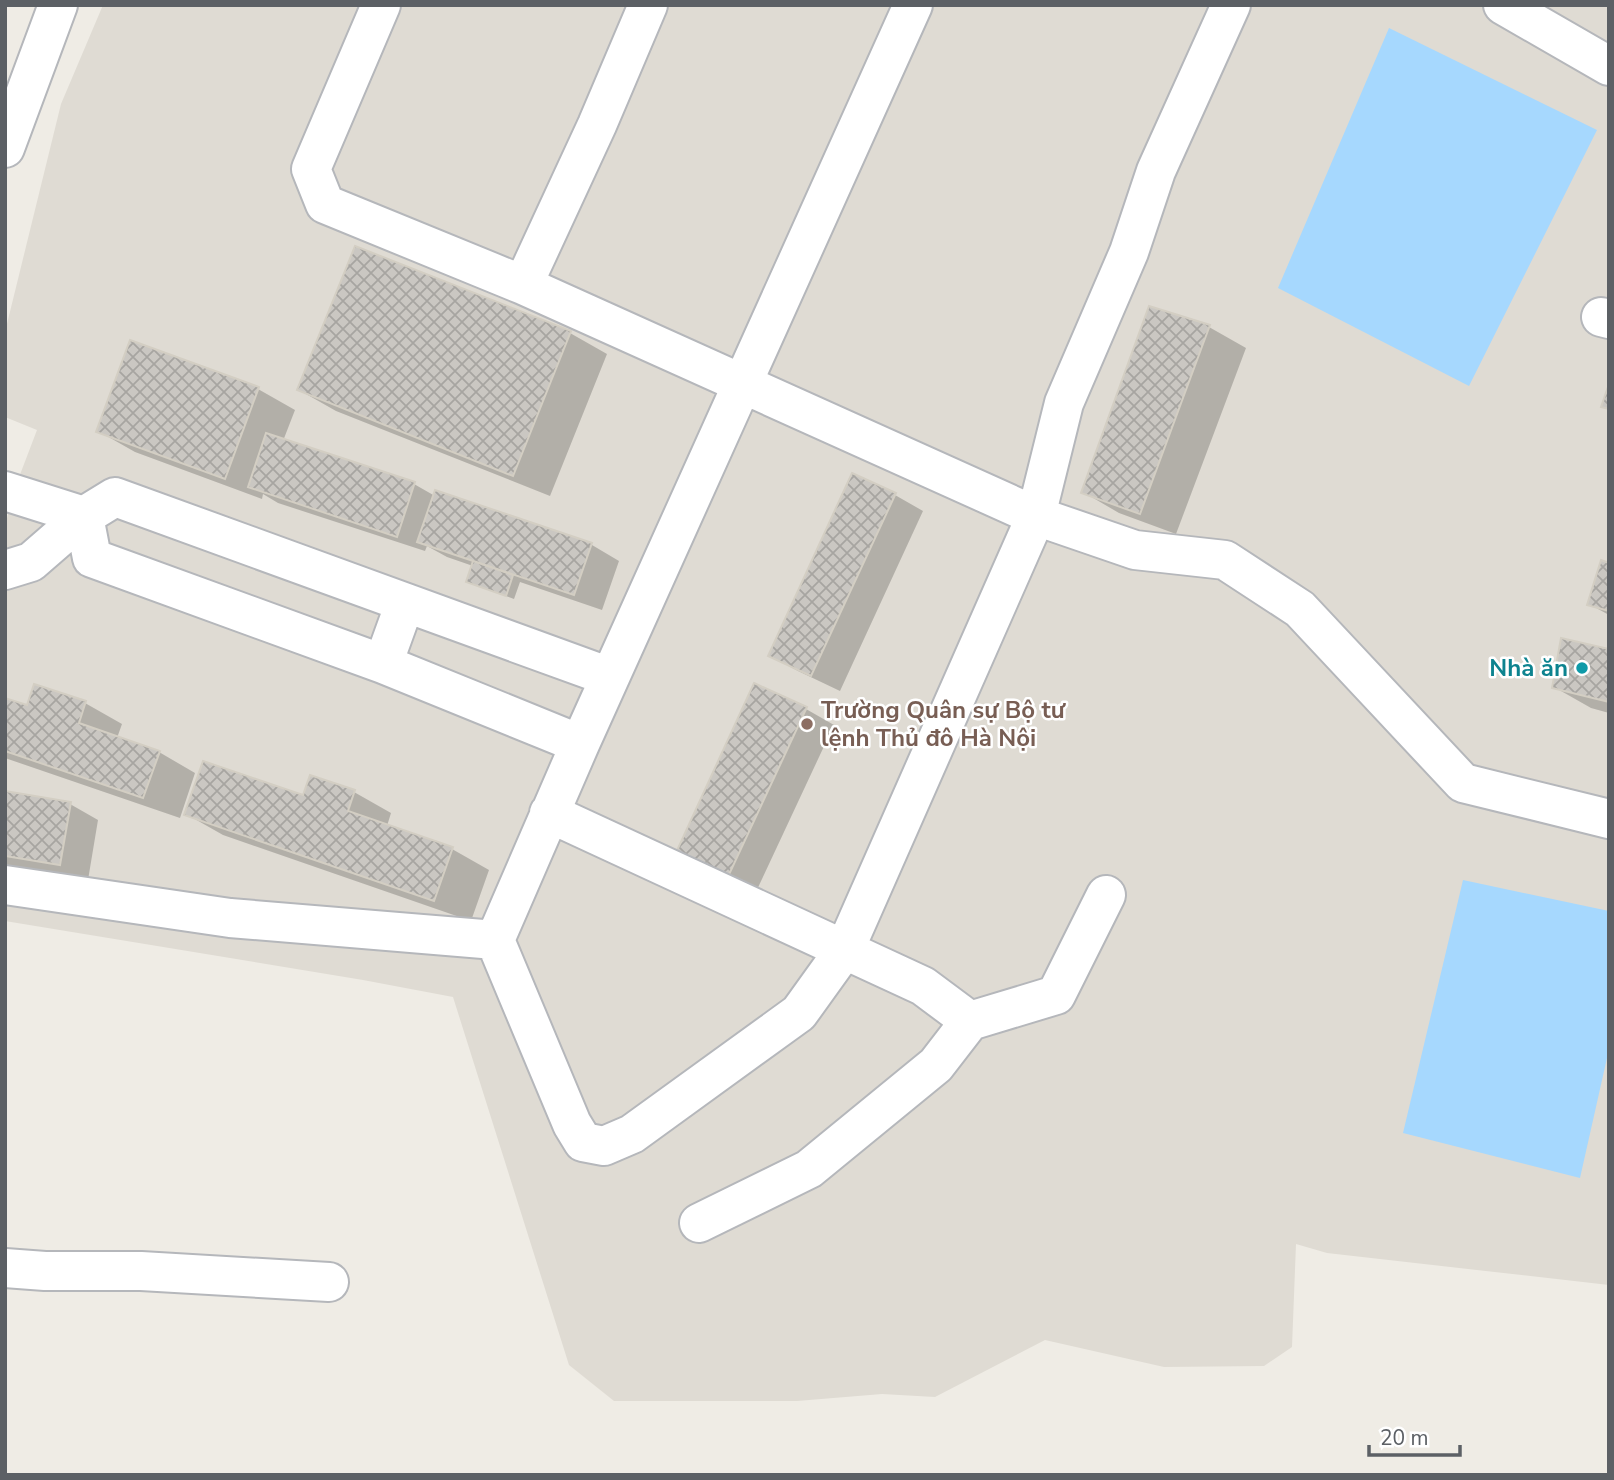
<svg xmlns="http://www.w3.org/2000/svg" width="1614" height="1480" viewBox="0 0 1614 1480" font-family="'Nunito Sans',sans-serif">
  <style>
    .education { fill: #dfdbd3 }
    .water { fill: #a6d8fe }
    .shadow { fill: #0003 }
    .building { fill: url(#building-cross-hatch); stroke: #d3cec3; stroke-width: 2 }
    .lines { fill: none; stroke-linecap: round; stroke-linejoin: round }
    .minor-casing { stroke: #b5b7bb; stroke-width: 42 }
    .minor { stroke: #fff; stroke-width: 38 }
    .culture-dot { fill: #0f9aa8; stroke: #fff; stroke-width: 2.5 }
    .education-dot { fill: #8d6e63; stroke: #fff; stroke-width: 2.5 }
    .labels { text-anchor: middle; dominant-baseline: central; stroke-width: 5; stroke-linejoin: round; paint-order: stroke }
    .culture-label { font-size: 24px; font-weight: bold; fill: #0d838f; stroke: #fff; text-anchor: end }
    .education-label { font-size: 24px; font-weight: bold; fill: #785e54; stroke: #fff; text-anchor: start }
  </style>
  <defs>
    <pattern id="building-cross-hatch" width="8" height="8" patternUnits="userSpaceOnUse" patternTransform="scale(1.75)"><rect width="8" height="8" fill="#cac7c2"/><path d="M0 0l8 8M0 8l8-8" fill="none" stroke="#a7a5a1"/></pattern>
  </defs>
  <rect width="100%" height="100%" fill="#efece5"/>
  <path class="education" d="M 103,5 L 1609,5 L 1609,1285 L 1327,1253 L 1296,1244 L 1292,1347 L 1264,1366 L 1164,1367 L 1045,1340 L 935,1397 L 882,1394 L 797,1401 L 614,1401 L 569,1365 L 453,997 L 363,980 L 5,921 L 5,527 L 13,493 L 37,430 L 5,417 L 5,332 L 61,104 Z"/>
  <path class="water" d="M 1389,28 L 1597,130 L 1469,386 L 1278,288 Z
    M 1463,880 L 1609,911 L 1609,1049 L 1580,1178 L 1403,1133 Z"/>
  <path class="shadow" d="M 356,248 L 570,333 L 607,354 L 550,496 L 336,411 L 299,390 Z
    M 1209,327 L 1246,348 L 1176,534 L 1119,513 L 1083,492 Z
    M 131,342 L 258,389 L 295,410 L 283,441 L 414,484 L 435,496 L 436,492 L 592,545 L 619,561 L 602,610 L 520,582 L 514,599 L 468,582 L 473,566 L 447,557 L 427,546 L 425,551 L 278,503 L 263,494 L 262,499 L 135,452 L 98,431 Z
    M 895,495 L 923,511 L 840,691 L 798,671 L 770,656 Z
    M 1609,565 L 1609,615 L 1589,604 Z
    M 1609,650 L 1609,713 L 1591,708 L 1554,687 Z
    M 35,686 L 85,703 L 122,724 L 117,738 L 159,752 L 195,773 L 180,818 L 5,758 L 5,700 L 28,707 Z
    M 806,709 L 834,725 L 754,896 L 704,872 Z
    M 354,792 L 391,813 L 387,826 L 452,849 L 489,870 L 471,921 L 223,835 L 186,814 Z
    M 5,793 L 70,804 L 98,820 L 88,880 L 5,867 Z"/>
  <path class="building" d="M 355,246 L 571,331 L 513,476 L 297,390 Z
    M 1149,306 L 1210,325 L 1140,514 L 1081,493 Z
    M 130,340 L 259,387 L 225,479 L 96,432 Z
    M 1609,384 L 1609,409 L 1601,407 Z
    M 266,433 L 415,482 L 397,537 L 248,487 Z
    M 852,473 L 896,493 L 811,676 L 768,656 Z
    M 435,490 L 592,543 L 574,595 L 417,542 Z
    M 1601,560 L 1609,563 L 1609,611 L 1587,605 Z
    M 473,561 L 513,575 L 506,596 L 466,582 Z
    M 1561,638 L 1609,649 L 1609,702 L 1552,688 Z
    M 754,683 L 807,707 L 726,881 L 674,857 Z
    M 34,684 L 86,701 L 79,723 L 160,751 L 143,798 L 5,751 L 5,698 L 27,705 Z
    M 203,761 L 303,795 L 310,775 L 355,790 L 348,811 L 453,847 L 434,901 L 184,815 Z
    M 5,791 L 71,802 L 60,865 L 5,856 Z"/>
  <g class="lines">
    <g class="minor-casing">
      <path id="minor" d="M 381,5 L 311,169 L 325,204 L 523,285 L 1036,516 L 1135,550 L 1225,560 L 1300,609 L 1463,783 L 1609,819
        M 913,5 L 580,744 L 495,940 L 572,1124 L 583,1142 L 604,1146 L 632,1134 L 799,1013 L 845,949 L 1036,516 L 1064,403 L 1129,252 L 1156,171 L 1231,5
        M 1503,5 L 1609,66
        M 5,148 L 58,5
        M 523,285 L 597,125 L 648,5
        M 1601,317 L 1609,319
        M 5,491 L 84,516
        M 5,570 L 31,562 L 84,516
        M 383,664 L 405,603
        M 580,744 L 383,664 L 92,558 L 84,516 L 115,497 L 610,677
        M 549,813 L 923,986 L 970,1021
        M 5,885 L 230,918 L 495,940
        M 699,1223 L 809,1169 L 936,1065 L 970,1021 L 1056,995 L 1106,895
        M 5,1268 L 45,1271 L 141,1271 L 329,1282"/>
    </g>
    <use href="#minor" class="minor"/>
  </g>
  <circle class="culture-dot" cx="1582" cy="668" r="7"/>
  <circle class="education-dot" cx="807" cy="724" r="7"/>
  <g class="labels">
    <g class="culture-label">
      <text x="1568" y="668">Nhà ăn</text>
    </g>
    <g class="education-label">
      <text x="821" y="710">Trường Quân sự Bộ tư<tspan x="821" dy="28">lệnh Thủ đô Hà Nội</tspan></text>
    </g>
  </g>
  <rect width="1614" height="1480" fill="none" stroke="#5c6065" stroke-width="14"/>
  <path d="M1369 1445v10h91v-10" fill="none" stroke="#5c6065" stroke-width="3.5"/>
  <text x="1380" y="1445" font-size="21" fill="#5c6065" stroke="#ffffff" stroke-width="5" paint-order="stroke">20 m</text>
</svg>
